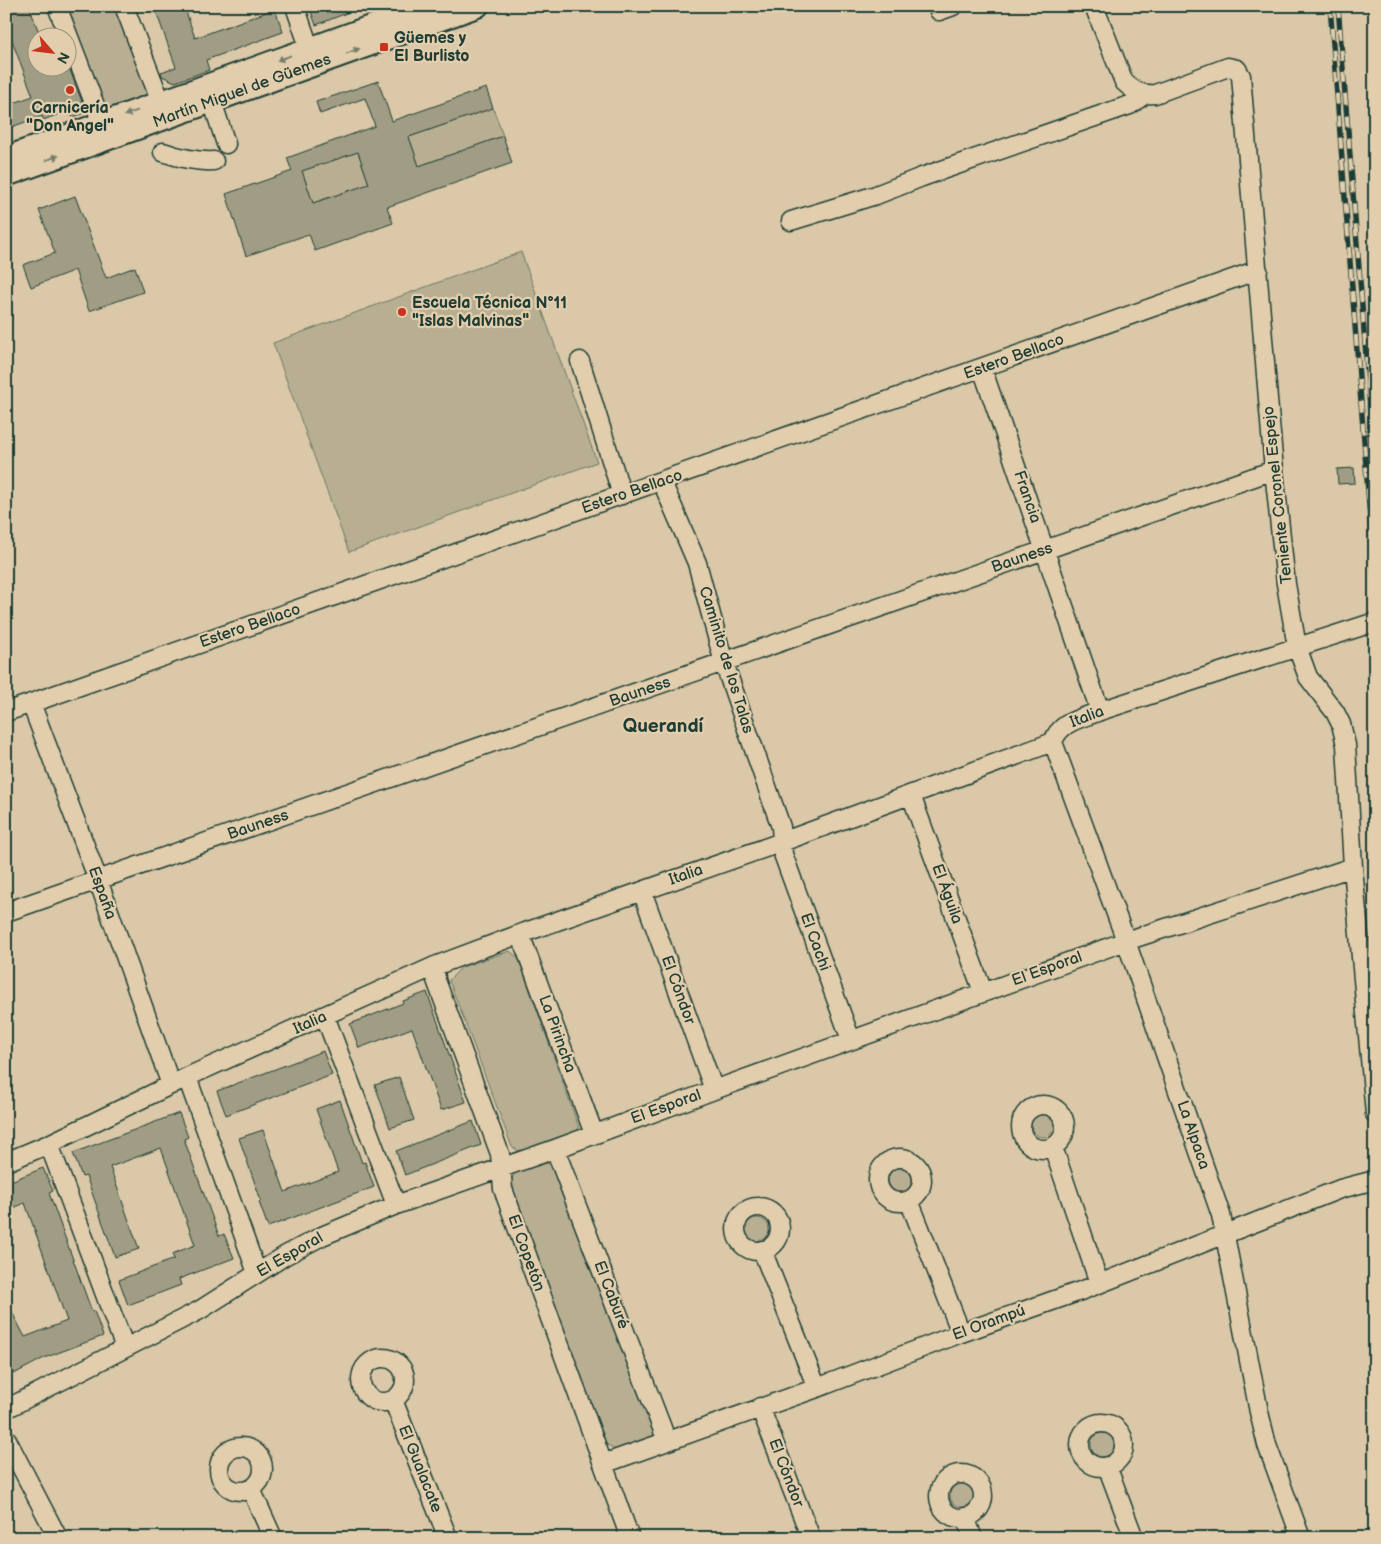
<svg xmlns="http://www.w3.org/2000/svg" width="1381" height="1544" viewBox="0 0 1381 1544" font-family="'Balsamiq Sans',sans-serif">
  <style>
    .green { fill: #b8af93; stroke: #6c7664 }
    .building { fill: #a09d84; stroke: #1f3d34; fill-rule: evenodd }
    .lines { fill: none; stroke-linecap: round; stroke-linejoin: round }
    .minor-casing { stroke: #1f3d34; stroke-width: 21 }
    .major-casing { stroke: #1f3d34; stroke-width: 26 }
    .minor { stroke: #e2cead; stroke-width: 18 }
    .major { stroke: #e2cead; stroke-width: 22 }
    .rail-casing { stroke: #1f3d34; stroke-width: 5.5 }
    .rail { stroke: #e2cead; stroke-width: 4; stroke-dasharray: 11; stroke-linecap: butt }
    .oneway { fill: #777e6a }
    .poi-dot { fill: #c8321e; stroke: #e2cead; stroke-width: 2 }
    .labels { text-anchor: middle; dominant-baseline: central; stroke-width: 4.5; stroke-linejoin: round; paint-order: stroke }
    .poi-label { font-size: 16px; font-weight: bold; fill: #1f3d34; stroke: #e2cead; text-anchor: start }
    .street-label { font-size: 16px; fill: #1f3d34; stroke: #e2cead }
    .quarter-label { font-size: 19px; font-weight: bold; fill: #1f3d34; stroke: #e2cead }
  </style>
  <rect width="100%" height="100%" fill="#dac8a8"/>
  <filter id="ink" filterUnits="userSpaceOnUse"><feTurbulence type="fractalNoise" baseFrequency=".02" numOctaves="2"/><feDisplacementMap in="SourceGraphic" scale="10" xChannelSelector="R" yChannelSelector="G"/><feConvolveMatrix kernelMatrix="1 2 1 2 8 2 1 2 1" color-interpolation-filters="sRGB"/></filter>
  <g filter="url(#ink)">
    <path class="green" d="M 63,6 L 118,6 L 152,93 L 103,111 Z
      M 493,108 L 503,136 L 419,166 L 409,137 Z
      M 358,152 L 369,184 L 313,203 L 302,171 Z
      M 521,252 L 597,462 L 349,552 L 273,343 Z
      M 510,951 L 519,959 L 579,1128 L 576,1134 L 525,1154 L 512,1147 L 449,980 L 462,967 Z
      M1031 1125a12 12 0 1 1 24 0a12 12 0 1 1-24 0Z
      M 547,1163 L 555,1167 L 657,1434 L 656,1437 L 617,1451 L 606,1444 L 511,1183 L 514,1173 Z
      M888 1180a12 12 0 1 1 24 0a12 12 0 1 1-24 0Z
      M745 1230a12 12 0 1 1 24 0a12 12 0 1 1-24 0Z
      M1091 1445a12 12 0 1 1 24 0a12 12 0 1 1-24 0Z
      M950 1495a12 12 0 1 1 24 0a12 12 0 1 1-24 0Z"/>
    <path class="building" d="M 6,6 L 29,6 L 41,38 L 38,38 L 38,68 L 53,68 L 56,76 L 70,70 L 84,107 L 82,114 L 72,117 L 70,110 L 43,120 L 42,116 L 6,129 L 6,106 L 33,96 L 6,25 Z
      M 154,6 L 184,6 L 195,38 L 275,9 L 283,32 L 206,60 L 209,70 L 175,82 L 162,76 L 161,72 L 176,67 Z
      M 309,6 L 361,6 L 362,7 L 316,25 Z
      M 378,81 L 392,121 L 486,88 L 493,108 L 409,137 L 419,166 L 503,136 L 512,163 L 387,207 L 393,223 L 315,251 L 309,234 L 246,256 L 226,194 L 292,171 L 287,158 L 375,126 L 365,98 L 320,114 L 316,102 ZM 358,152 L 369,184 L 313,203 L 302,171 Z
      M 75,196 L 106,278 L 135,267 L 143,292 L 89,311 L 75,270 L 31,287 L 23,265 L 55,253 L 39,210 Z
      M 1354,468 L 1355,483 L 1338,484 L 1337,469 Z
      M 427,992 L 466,1102 L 441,1110 L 412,1028 L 359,1048 L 350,1024 L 403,1003 L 403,1001 Z
      M 323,1051 L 332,1075 L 226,1115 L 217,1091 Z
      M 399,1077 L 414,1120 L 390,1128 L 375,1085 Z
      M 340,1100 L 362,1163 L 365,1162 L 374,1187 L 268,1227 L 259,1202 L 261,1201 L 239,1138 L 263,1130 L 285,1192 L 338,1172 L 316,1109 Z
      M 179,1113 L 188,1137 L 184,1139 L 219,1236 L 224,1234 L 234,1258 L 179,1279 L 181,1285 L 128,1305 L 119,1280 L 174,1259 L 172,1254 L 195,1245 L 161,1148 L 110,1167 L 139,1249 L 115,1257 L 86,1176 L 82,1177 L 73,1153 Z
      M 473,1121 L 481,1145 L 405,1175 L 396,1151 Z
      M 43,1168 L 53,1191 L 49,1193 L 92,1312 L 94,1311 L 103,1336 L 44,1358 L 14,1374 L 6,1358 L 6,1301 L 25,1337 L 67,1321 L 25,1203 L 6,1211 L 6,1183 Z"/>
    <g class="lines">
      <g class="minor-casing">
        <path id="minor" d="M 57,6 L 106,134
          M 124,6 L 165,113
          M 295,6 L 313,59
          M 1094,6 L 1124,82 C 1134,91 1140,95 1155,94 L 1228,67 L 1237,69 L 1241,76 L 1274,470 L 1286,584 L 1297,647 L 1304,666 L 1308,677 L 1335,712 L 1341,724 L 1346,745 L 1353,867 L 1375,1114
          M 939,11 L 953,6
          M 212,101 L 226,144
          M 163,152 C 180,158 196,162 214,161
          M 791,221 L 876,195 L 922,177 L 1118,109 L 1130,105 L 1144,95
          M 580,361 L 622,495
          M 982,368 L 1100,711
          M 662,482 L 697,563 L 724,663 L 781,827 L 783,854 L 851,1040
          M 31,703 L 98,880 L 171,1085
          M 6,712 L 1258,270
          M 1053,742 L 1126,941 L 1221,1215 L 1259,1412 L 1267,1445 L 1301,1538
          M 1053,742 C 1060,721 1081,719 1100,711 L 1375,622
          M 911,795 L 983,992
          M 642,891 L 714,1090
          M 6,912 L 1274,470
          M 520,934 L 594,1134
          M 435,966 L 436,980 L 500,1154 L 503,1189 L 630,1538
          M 325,1016 L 396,1205
          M 187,1077 L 257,1273
          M1021 1127a22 22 0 1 1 44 0a22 22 0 1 1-44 0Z
          M 49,1144 L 125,1348
          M 1053,1147 L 1099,1283
          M 555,1149 L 667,1441
          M878 1180a22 22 0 1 1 44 0a22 22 0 1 1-44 0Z
          M 6,1162 L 49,1144 L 187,1077 L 435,966 L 520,934 L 782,842 L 1053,742
          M 909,1200 L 961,1333
          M736 1229a22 22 0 1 1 44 0a22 22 0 1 1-44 0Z
          M 762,1250 L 817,1388
          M361 1380a22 22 0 1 1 44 0a22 22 0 1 1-44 0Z
          M 393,1400 L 448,1538
          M 760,1407 L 811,1538
          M 6,1409 L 200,1310 L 286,1255 L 322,1236 L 396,1205 L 555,1149 L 714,1090 L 1126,941 L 1353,867
          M1080 1445a22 22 0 1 1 44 0a22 22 0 1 1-44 0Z
          M 6,1438 L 58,1538
          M219 1469a22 22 0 1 1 44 0a22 22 0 1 1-44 0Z
          M 603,1464 L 817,1388 L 961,1333 L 1086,1289 L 1340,1189 L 1375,1180
          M 1107,1466 L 1134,1538
          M939 1496a22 22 0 1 1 44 0a22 22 0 1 1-44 0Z
          M 251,1489 L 273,1538
          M 965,1517 L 973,1538"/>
      </g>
      <g class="major-casing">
        <path id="major" d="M 6,158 L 429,6
          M 6,175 L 477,6"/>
      </g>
      <use href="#minor" class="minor"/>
      <use href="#major" class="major"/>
      <g class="rail-casing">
        <path id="rail" d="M 1330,6 L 1375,581
          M 1338,6 L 1375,468"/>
      </g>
      <use href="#rail" class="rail"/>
    </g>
    <defs><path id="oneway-solid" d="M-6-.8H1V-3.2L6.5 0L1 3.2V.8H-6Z" transform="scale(1.25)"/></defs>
    <g class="oneway">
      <use href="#oneway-solid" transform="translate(353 51) rotate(-20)"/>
      <use href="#oneway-solid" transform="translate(284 58) rotate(160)"/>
      <use href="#oneway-solid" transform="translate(131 113) rotate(160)"/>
      <use href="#oneway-solid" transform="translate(52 158) rotate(-20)"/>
    </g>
  </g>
  <g class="poi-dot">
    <rect x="379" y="42" width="10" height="10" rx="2.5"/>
    <circle cx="70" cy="90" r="5"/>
    <circle cx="402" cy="312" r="5"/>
  </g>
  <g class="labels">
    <g class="poi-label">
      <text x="394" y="38">Güemes y<tspan x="394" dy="18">El Burlisto</tspan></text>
      <text x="70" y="108" text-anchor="middle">Carnicería<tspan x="70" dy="18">"Don Angel"</tspan></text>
      <text x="412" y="303">Escuela Técnica N°11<tspan x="412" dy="18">"Islas Malvinas"</tspan></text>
    </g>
    <g class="street-label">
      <text transform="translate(242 91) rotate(-20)">Martín Miguel de Güemes</text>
      <text transform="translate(1014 357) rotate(-20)">Estero Bellaco</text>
      <text transform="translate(632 492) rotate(-19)">Estero Bellaco</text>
      <text transform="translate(1278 495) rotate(-96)">Teniente Coronel Espejo</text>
      <text transform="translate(1027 497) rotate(71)">Francia</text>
      <text transform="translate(1022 558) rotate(-19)">Bauness</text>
      <text transform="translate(250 626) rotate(-19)">Estero Bellaco</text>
      <text transform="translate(726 660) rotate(73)">Caminito de los Talas</text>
      <text transform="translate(640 692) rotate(-19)">Bauness</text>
      <text transform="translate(1087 717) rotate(-21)">Italia</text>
      <text transform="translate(258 825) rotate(-19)">Bauness</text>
      <text transform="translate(686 875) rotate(-19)">Italia</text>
      <text transform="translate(102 893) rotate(70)">España</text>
      <text transform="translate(947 894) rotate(70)">El Águila</text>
      <text transform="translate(815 942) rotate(70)">El Cachi</text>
      <text transform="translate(1047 969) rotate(-20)">El Esporal</text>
      <text transform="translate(678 990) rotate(70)">El Cóndor</text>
      <text transform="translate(310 1023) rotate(-24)">Italia</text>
      <text transform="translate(557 1034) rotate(70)">La Pirincha</text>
      <text transform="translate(666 1107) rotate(-20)">El Esporal</text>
      <text transform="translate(1193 1135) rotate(71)">La Alpaca</text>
      <text transform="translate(526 1253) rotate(70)">El Copetón</text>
      <text transform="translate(290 1255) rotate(-30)">El Esporal</text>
      <text transform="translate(611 1295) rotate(69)">El Caburé</text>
      <text transform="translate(989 1323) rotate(-20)">El Orampú</text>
      <text transform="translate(420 1469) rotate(68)">El Gualacate</text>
      <text transform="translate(786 1473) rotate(69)">El Cóndor</text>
    </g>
    <g class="quarter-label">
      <text x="663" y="726">Querandí</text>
    </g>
  </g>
  <rect width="1381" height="1544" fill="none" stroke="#e2cead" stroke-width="25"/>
  <rect x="12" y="12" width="1356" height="1519" fill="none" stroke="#1f3d34" stroke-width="2" filter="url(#ink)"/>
  <g transform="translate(52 52) rotate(118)"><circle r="24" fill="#e2cead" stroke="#94947d"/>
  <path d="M0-4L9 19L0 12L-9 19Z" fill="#c8321e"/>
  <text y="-8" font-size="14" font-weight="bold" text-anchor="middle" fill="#1f3d34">N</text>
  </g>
</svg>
